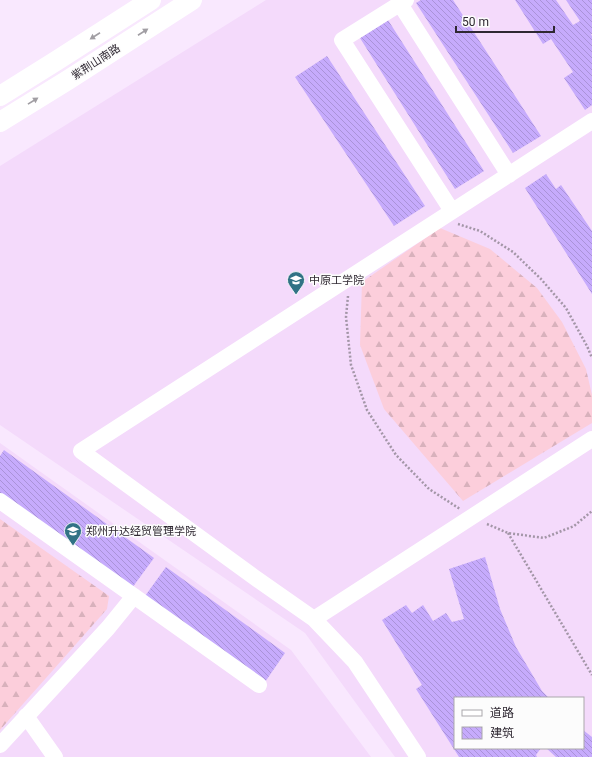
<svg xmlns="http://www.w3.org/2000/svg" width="592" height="757" viewBox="0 0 592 757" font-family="Roboto,'Noto Sans SC',sans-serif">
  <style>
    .built { fill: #f4dafb; fill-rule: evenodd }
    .forest { fill: url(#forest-firs) }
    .building { fill: url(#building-back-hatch) }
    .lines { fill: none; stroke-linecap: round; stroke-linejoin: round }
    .path { stroke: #a396a7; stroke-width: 2.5; stroke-dasharray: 2 2; stroke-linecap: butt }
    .minor { stroke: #fff; stroke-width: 16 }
    .major { stroke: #fff; stroke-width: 20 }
    .oneway { fill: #a19ea3 }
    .labels { text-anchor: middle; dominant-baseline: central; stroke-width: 3; stroke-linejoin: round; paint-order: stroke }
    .street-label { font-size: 11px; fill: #2f2832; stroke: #fcfcfc }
    .poi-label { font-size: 11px; fill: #2f2832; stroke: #fcfcfc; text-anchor: start }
  </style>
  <defs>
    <pattern id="forest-firs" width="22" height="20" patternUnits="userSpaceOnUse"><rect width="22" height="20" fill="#fccedb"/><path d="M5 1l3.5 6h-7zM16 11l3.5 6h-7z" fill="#d8b1bc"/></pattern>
    <pattern id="building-back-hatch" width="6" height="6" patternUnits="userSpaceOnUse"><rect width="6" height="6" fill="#c6abfc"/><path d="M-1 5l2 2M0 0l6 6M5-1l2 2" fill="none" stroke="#aa93d8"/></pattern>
  </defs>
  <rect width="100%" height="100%" fill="#f9e8fe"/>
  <path class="built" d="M 266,0 L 592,0 L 592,757 L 395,757 L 305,633 L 0,425 L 0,166 ZM 455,698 L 583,698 L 583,748 L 455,748 Z
    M 0,443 L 291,650 L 371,757 L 0,757 Z"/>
  <path class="forest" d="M 440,228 L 490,249 L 537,288 L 562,322 L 586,369 L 592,395 L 592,423 L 463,501 L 384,409 L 360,345 L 362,282 Z
    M 0,519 L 109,596 L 107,609 L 0,730 Z"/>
  <path class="building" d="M 421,0 L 453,0 L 541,136 L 513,153 L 416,3 Z
    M 515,0 L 556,0 L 573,25 L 580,21 L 566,0 L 592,0 L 592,34 L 591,34 L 592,36 L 592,105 L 585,110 L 564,78 L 573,72 L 551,39 L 543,44 Z
    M 388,20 L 484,171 L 455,189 L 360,38 Z
    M 327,56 L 425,206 L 394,226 L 295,77 Z
    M 546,174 L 556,189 L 561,185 L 592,231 L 592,294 L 525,188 Z
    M 4,450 L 154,558 L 132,588 L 0,494 L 0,456 Z
    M 485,557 L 500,609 L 516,647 L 542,691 L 549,698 L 455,698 L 455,748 L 541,748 L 536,755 L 537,757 L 459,757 L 416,689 L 422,685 L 382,620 L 406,605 L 412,613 L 423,605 L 433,621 L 446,613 L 452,622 L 464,619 L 449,569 Z
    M 166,567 L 285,653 L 265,682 L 145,596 Z
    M 583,730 L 592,737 L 592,757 L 556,757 L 546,748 L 583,748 Z"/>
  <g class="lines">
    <path class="path" d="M 458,224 L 480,231 L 513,252 L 541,279 L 566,308 L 587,346 L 592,358
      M 348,296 L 346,317 L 351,365 L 367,410 L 396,455 L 429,489 L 460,509
      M 487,524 L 508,533 L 544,538 L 574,526 L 592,511
      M 508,533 L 592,675"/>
    <path class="minor" d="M 406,0 L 342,40 L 452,211
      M 400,4 L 509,175
      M 0,501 L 259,685
      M 314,619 L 592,439
      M 26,716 L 55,757
      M 0,745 L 108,628 L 134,596
      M 418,757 L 355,662 L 314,619 L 254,577 L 81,451 L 592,121"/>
    <path class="major" d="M 0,96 L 56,61 L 151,0
      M 0,122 L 68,80 L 192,0"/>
  </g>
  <defs><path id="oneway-solid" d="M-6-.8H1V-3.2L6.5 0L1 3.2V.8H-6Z"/></defs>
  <g class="oneway">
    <use href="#oneway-solid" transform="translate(143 32) rotate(-33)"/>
    <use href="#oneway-solid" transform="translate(95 36) rotate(147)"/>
    <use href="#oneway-solid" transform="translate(33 101) rotate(-32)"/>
  </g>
  <defs>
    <g id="university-pin" transform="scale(0.9)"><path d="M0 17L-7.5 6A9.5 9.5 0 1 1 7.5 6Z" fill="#317285" stroke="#fcfcfc"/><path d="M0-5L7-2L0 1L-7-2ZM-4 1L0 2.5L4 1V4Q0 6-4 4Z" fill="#fff"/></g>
  </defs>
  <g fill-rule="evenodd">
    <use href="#university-pin" x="296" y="280"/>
    <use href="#university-pin" x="73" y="531"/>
  </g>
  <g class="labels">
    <g class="street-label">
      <text transform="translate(96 62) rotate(-33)">紫荆山南路</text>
    </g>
    <g class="poi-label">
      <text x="309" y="280">中原工学院</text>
      <text x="86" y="531">郑州升达经贸管理学院</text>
    </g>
  </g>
  <rect x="454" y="697" width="130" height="52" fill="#fcfcfc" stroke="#aaa7ab"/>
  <rect x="462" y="710" width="20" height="6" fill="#ffffff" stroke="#aaa7ab"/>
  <text x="490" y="717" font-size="12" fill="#2f2832">道路</text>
  <rect x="462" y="727" width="20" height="12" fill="url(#building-back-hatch)" stroke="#aaa7ab"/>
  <text x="490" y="737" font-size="12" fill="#2f2832">建筑</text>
  <path d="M456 26v6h98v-6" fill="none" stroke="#2f2832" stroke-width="2"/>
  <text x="462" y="26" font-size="12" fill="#2f2832" stroke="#fcfcfc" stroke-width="3" paint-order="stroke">50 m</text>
</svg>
